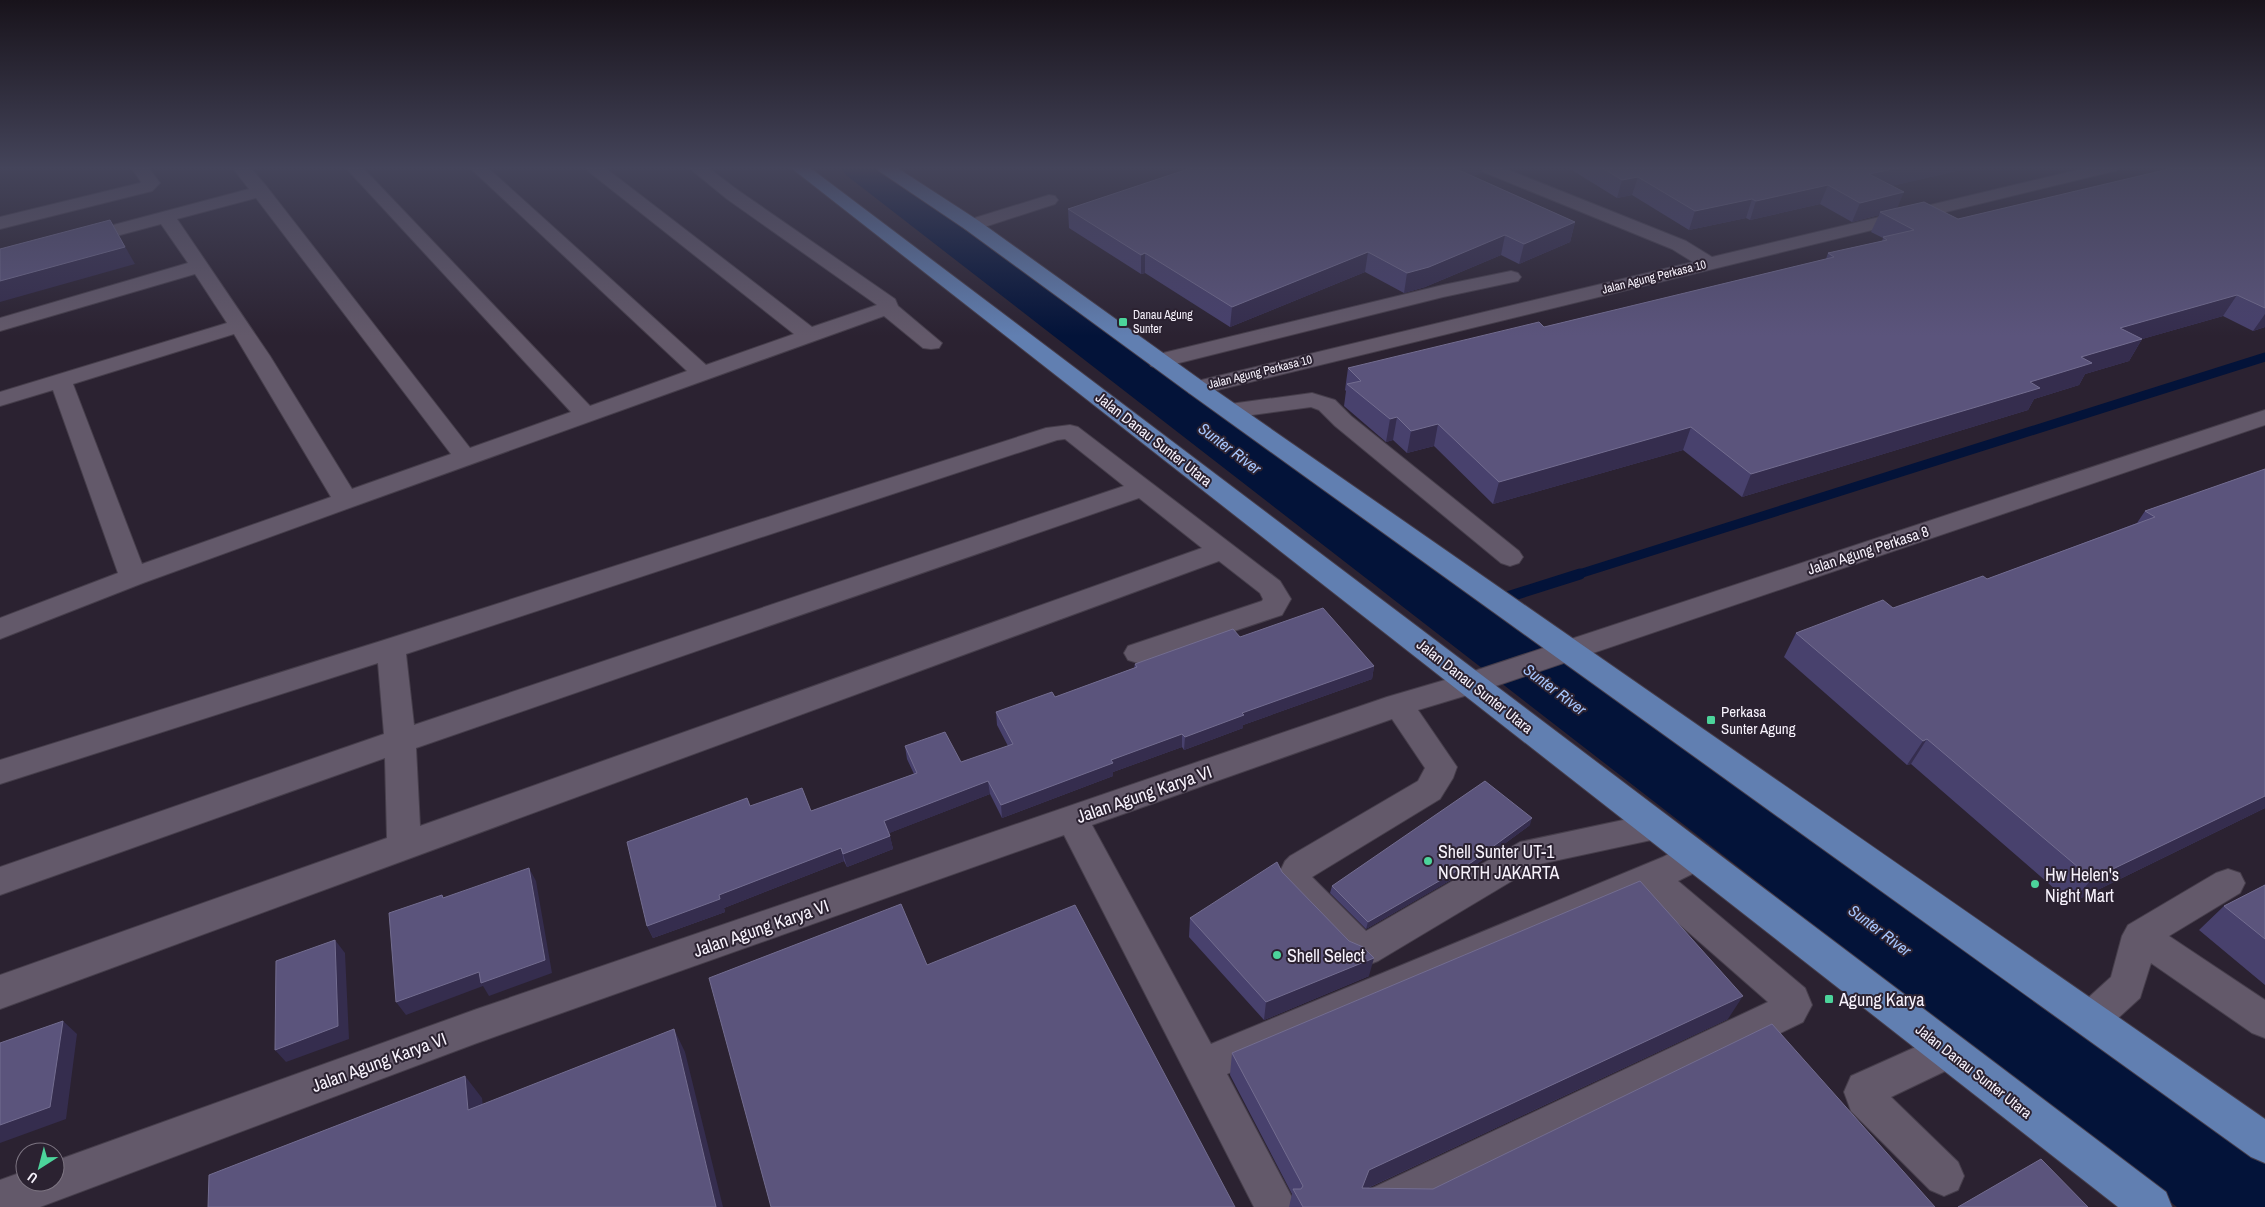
<svg xmlns="http://www.w3.org/2000/svg" width="2265" height="1207" viewBox="0 0 2265 1207" font-family="'Archivo Narrow',sans-serif">
  <style>
    .lines { fill: none; stroke-linecap: round; stroke-linejoin: round }
    .stream-far1 { stroke: #031339; stroke-width: 9 }
    .stream { stroke: #031339; stroke-width: 11 }
    .river { fill: #031339; fill-rule: evenodd }
    .minor-casing { stroke: #463e4b; stroke-width: 2 }
    .major-casing { stroke: #463e4b; stroke-width: 2 }
    .minor { fill: #63596a; fill-rule: evenodd }
    .major { fill: #617fb1; fill-rule: evenodd }
    .wall { fill: #48416d }
    .shaded-wall { fill: #352d4e }
    .building { fill: #5b547c; stroke: #736d90 }
    .poi-dot { fill: #4cd49b; stroke: #2b2231; stroke-width: 2 }
    .labels { text-anchor: middle; dominant-baseline: central; stroke-width: 4; stroke-linejoin: round; paint-order: stroke }
    .far-street-label { font-size: 12px; fill: #f7f2fc; stroke: #2b2231 }
    .far-poi-label { font-size: 12px; fill: #f7f2fc; stroke: #2b2231; text-anchor: start }
    .street-label { font-size: 15px; fill: #f7f2fc; stroke: #2b2231 }
    .poi-label { font-size: 15px; fill: #f7f2fc; stroke: #2b2231; text-anchor: start }
    .water-label { font-size: 16px; font-style: italic; fill: #a6c5fc; stroke: #2b2231 }
    .near-street-label { font-size: 18px; fill: #f7f2fc; stroke: #2b2231 }
    .near-poi-label { font-size: 18px; fill: #f7f2fc; stroke: #2b2231; text-anchor: start }
  </style>
  <rect width="100%" height="100%" fill="#2b2231"/>
  <g class="lines">
    <path class="stream-far1" d="M 1576,575 L 2265,357"/>
    <path class="stream" d="M 1454,614 L 1580,574"/>
    <path class="river" d="M 840,167 L 885,167 L 1276,456 L 2265,1158 L 2265,1207 L 2177,1207 L 846,175 Z"/>
    <g class="minor-casing">
      <path id="minor" d="M 131,167 L 148,167 L 160,183 L 152,191 L 0,229 L 0,217 L 140,183 L 141,182 Z
        M 232,167 L 250,167 L 267,187 L 470,448 L 571,412 L 345,167 L 362,167 L 590,406 L 687,371 L 469,167 L 487,167 L 706,365 L 794,334 L 588,171 L 586,167 L 604,167 L 812,327 L 877,305 L 727,199 L 688,167 L 707,167 L 739,191 L 895,299 L 898,306 L 942,343 L 939,348 L 931,349 L 923,348 L 884,316 L 355,506 L 143,583 L 0,639 L 0,618 L 118,573 L 53,390 L 0,406 L 0,392 L 227,323 L 195,274 L 0,331 L 0,318 L 188,263 L 161,224 L 79,246 L 72,244 L 69,240 L 72,236 L 249,189 ZM 256,198 L 451,454 L 352,489 L 270,356 L 177,219 ZM 234,334 L 331,497 L 142,564 L 73,384 Z
        M 1479,167 L 1501,167 L 1686,241 L 1712,257 L 2090,167 L 2119,167 L 2116,171 L 2110,172 L 1197,395 L 1189,393 L 1186,388 L 1189,383 L 1693,262 L 1672,249 L 1481,171 Z
        M 1049,195 L 1055,196 L 1058,200 L 1055,204 L 972,231 L 965,229 L 963,225 L 965,221 Z
        M 1511,271 L 1518,273 L 1521,277 L 1518,281 L 1443,297 L 1159,368 L 1151,366 L 1148,361 L 1151,356 L 1159,354 L 1443,285 Z
        M 1312,393 L 1335,400 L 1351,416 L 1519,551 L 1523,557 L 1519,563 L 1510,566 L 1501,563 L 1335,426 L 1319,410 L 1311,407 L 1230,418 L 1222,416 L 1218,411 L 1222,406 L 1230,404 Z
        M 2265,410 L 2265,425 L 1481,691 L 1418,710 L 1457,767 L 1453,778 L 1440,799 L 1312,877 L 1366,931 L 1520,842 L 1656,813 L 1668,817 L 1672,826 L 1668,835 L 1656,839 L 1540,864 L 1378,961 L 1365,966 L 1346,958 L 1281,890 L 1276,880 L 1285,861 L 1290,856 L 1418,781 L 1425,768 L 1392,719 L 1092,825 L 1211,1044 L 1663,857 C 1680,848 1689,840 1708,846 L 1713,856 L 1708,866 L 1678,881 L 1805,988 L 1812,1005 L 1803,1022 L 1424,1207 L 1358,1207 L 1364,1192 L 1768,1002 L 1646,895 L 1227,1074 L 1297,1207 L 1254,1207 L 1064,835 L 477,1043 L 40,1207 L 0,1207 L 0,1180 L 25,1171 L 25,1182 L 55,1182 L 55,1161 L 477,1009 L 1387,697 L 1462,675 Z
        M 1070,425 L 1078,427 L 1280,581 L 1291,599 L 1282,615 L 1148,660 L 1138,663 L 1128,660 L 1124,653 L 1128,646 L 1262,601 L 1263,599 L 1260,593 L 1219,561 L 0,1009 L 0,975 L 387,838 L 385,758 L 0,895 L 0,867 L 384,734 L 378,663 L 0,784 L 0,760 L 381,641 L 1046,428 ZM 1065,439 L 1124,486 L 414,725 L 406,654 L 1057,440 ZM 1139,498 L 1202,548 L 420,826 L 416,748 Z
        M 2228,869 L 2240,873 L 2245,883 L 2240,893 L 2169,936 L 2265,1000 L 2265,1038 L 2252,1033 L 2151,963 L 2140,998 L 2104,1031 L 2091,1036 L 2078,1031 L 2072,1019 L 2078,1007 L 2111,977 L 2122,936 L 2128,925 L 2216,873 Z
        M 1947,1033 L 1960,1038 L 1966,1051 L 1960,1064 L 1891,1097 L 1958,1162 L 1964,1176 L 1958,1190 L 1944,1196 L 1930,1190 L 1851,1111 L 1844,1092 L 1851,1076 Z"/>
    </g>
    <g class="major-casing">
      <path id="major" d="M 790,167 L 809,167 L 2166,1192 L 2172,1207 L 2118,1207 Z
        M 877,167 L 896,167 L 979,221 L 1205,383 L 2265,1119 L 2265,1163 L 2251,1157 L 1189,393 L 965,229 L 879,171 Z"/>
    </g>
    <use href="#minor" class="minor"/>
    <use href="#major" class="major"/>
  </g>
  <path class="wall" d="M 1194,167 L 1482,167 L 1481,173 L 1473,176 L 1575,222 L 1570,242 L 1519,264 L 1501,255 L 1425,287 L 1404,293 L 1365,272 L 1230,327 L 1145,273 L 1141,274 L 1069,228 L 1068,209 Z
    M 1567,167 L 1974,167 L 1891,186 L 1897,208 L 1958,219 L 2176,169 L 2265,167 L 2265,327 L 2253,331 L 2223,316 L 2142,339 L 2129,361 L 2085,374 L 2079,385 L 2034,399 L 2028,410 L 1742,497 L 1683,450 L 1493,504 L 1434,446 L 1407,453 L 1393,440 L 1386,442 L 1344,406 L 1346,391 L 1345,390 L 1348,368 L 1544,327 L 1826,259 L 1828,253 L 1882,241 L 1883,238 L 1871,232 L 1879,215 L 1852,222 L 1820,204 L 1750,220 L 1746,218 L 1689,230 L 1632,195 L 1617,198 Z
    M 2265,469 L 2265,808 L 2071,903 L 1911,764 L 1907,765 L 1784,657 L 1796,633 L 1893,608 L 1987,579 L 2137,523 L 2145,511 Z
    M 1240,637 L 1374,666 L 1372,679 L 1243,725 L 1243,728 L 1184,750 L 1182,747 L 1113,772 L 1113,776 L 1002,818 L 990,794 L 889,833 L 893,849 L 847,867 L 844,861 L 724,908 L 725,912 L 653,938 L 647,926 L 750,806 L 811,811 L 914,774 L 907,759 L 905,746 L 961,762 L 1008,746 L 997,725 L 996,712 L 1055,697 L 1134,668 L 1135,664 Z
    M 1530,825 L 1470,869 L 1366,929 L 1330,893 L 1332,886 Z
    M 1282,872 L 1369,976 L 1264,1020 L 1189,937 L 1190,918 Z
    M 2265,885 L 2265,985 L 2199,930 L 2224,906 Z
    M 1728,1019 L 1368,1188 L 1935,1207 L 1289,1207 L 1292,1194 L 1230,1075 L 1232,1053 Z"/>
  <path class="shaded-wall" d="M 1453,167 L 1482,167 L 1481,173 L 1449,185 Z
    M 1903,167 L 1974,167 L 1861,193 L 1869,174 Z
    M 1638,177 L 1632,195 L 1617,198 L 1622,180 Z
    M 1828,185 L 1820,204 L 1750,220 L 1756,201 Z
    M 1904,192 L 1896,211 L 1880,212 L 1879,215 L 1852,222 L 1860,203 Z
    M 1752,199 L 1746,218 L 1689,230 L 1695,211 Z
    M 110,220 L 135,264 L 0,302 L 0,281 Z
    M 1575,222 L 1570,242 L 1519,264 L 1524,244 Z
    M 1505,235 L 1501,255 L 1425,287 L 1404,293 L 1407,273 Z
    M 1368,252 L 1365,272 L 1230,327 L 1232,307 Z
    M 1145,253 L 1145,273 L 1141,274 L 1141,255 Z
    M 2237,295 L 2223,316 L 2107,349 L 2120,328 Z
    M 2265,314 L 2265,327 L 2253,331 Z
    M 2142,339 L 2129,361 L 2085,374 L 2079,385 L 2034,399 L 2028,410 L 1742,497 L 1751,474 L 2030,382 L 2081,357 Z
    M 1397,417 L 1393,440 L 1386,442 L 1390,419 Z
    M 1438,424 L 1434,446 L 1407,453 L 1411,431 Z
    M 1691,427 L 1683,450 L 1493,504 L 1499,482 Z
    M 1374,666 L 1372,679 L 1243,725 L 1243,728 L 1184,750 L 1185,737 L 1242,713 Z
    M 1182,734 L 1182,747 L 1113,772 L 1113,776 L 1002,818 L 1001,805 L 1111,760 Z
    M 1927,739 L 1911,764 L 1907,765 L 1923,741 Z
    M 988,781 L 990,794 L 887,834 L 884,821 Z
    M 2265,796 L 2265,808 L 2071,903 L 2092,879 Z
    M 1532,818 L 1530,825 L 1470,869 L 1366,929 L 1368,922 Z
    M 890,836 L 893,849 L 847,867 L 843,854 Z
    M 841,848 L 844,861 L 724,908 L 725,912 L 653,938 L 647,926 L 719,895 Z
    M 529,868 L 536,881 L 552,973 L 489,996 L 483,986 L 406,1015 L 396,1002 Z
    M 335,940 L 345,953 L 349,1039 L 286,1062 L 275,1050 Z
    M 1374,958 L 1369,976 L 1264,1020 L 1266,1002 Z
    M 1743,996 L 1728,1019 L 1363,1190 L 1362,1188 L 1369,1170 Z
    M 63,1021 L 77,1034 L 66,1119 L 0,1143 L 0,1125 Z
    M 674,1029 L 685,1052 L 723,1207 L 716,1207 Z
    M 465,1076 L 482,1098 L 486,1132 L 468,1110 Z"/>
  <path class="building" d="M 1194,167 L 1453,167 L 1452,167 L 1575,222 L 1524,244 L 1505,235 L 1429,267 L 1407,273 L 1368,252 L 1232,307 L 1145,253 L 1141,255 L 1068,209 Z
    M 1601,167 L 1903,167 L 1869,174 L 1904,192 L 1860,203 L 1828,185 L 1756,201 L 1752,199 L 1695,211 L 1638,177 L 1622,180 Z
    M 2187,167 L 2265,167 L 2265,308 L 2237,295 L 2120,328 L 2142,339 L 2081,357 L 2092,363 L 2030,382 L 2040,388 L 1751,474 L 1691,427 L 1499,482 L 1438,424 L 1411,431 L 1397,417 L 1390,419 L 1347,384 L 1361,381 L 1348,368 L 1539,322 L 1544,327 L 1834,257 L 1828,253 L 1887,240 L 1883,237 L 1914,230 L 1880,212 L 1924,202 L 1958,219 L 2173,168 L 2176,169 Z
    M 110,220 L 125,247 L 0,281 L 0,249 Z
    M 2265,469 L 2265,796 L 2092,879 L 1927,739 L 1923,741 L 1796,633 L 1883,600 L 1893,608 L 1983,576 L 1987,579 L 2155,517 L 2145,511 Z
    M 1323,608 L 1374,666 L 1242,713 L 1244,715 L 1185,737 L 1182,734 L 1111,760 L 1113,763 L 1001,805 L 988,781 L 884,821 L 890,836 L 843,854 L 841,848 L 719,895 L 720,899 L 647,926 L 627,842 L 747,798 L 750,806 L 802,788 L 811,811 L 917,773 L 905,746 L 945,732 L 961,762 L 1013,744 L 996,712 L 1052,692 L 1055,697 L 1137,667 L 1135,664 L 1233,629 L 1240,637 Z
    M 1485,781 L 1532,818 L 1472,862 L 1368,922 L 1332,886 Z
    M 1277,862 L 1282,872 L 1349,941 L 1363,947 L 1374,958 L 1266,1002 L 1190,918 Z
    M 529,868 L 545,960 L 481,983 L 479,972 L 396,1002 L 389,913 L 442,895 L 443,898 Z
    M 1640,881 L 1743,996 L 1369,1170 L 1362,1188 L 1433,1189 L 1772,1024 L 1935,1207 L 1303,1207 L 1293,1189 L 1301,1189 L 1303,1186 L 1232,1053 Z
    M 2265,885 L 2265,939 L 2224,906 Z
    M 901,904 L 927,965 L 1075,905 L 1235,1207 L 771,1207 L 709,978 Z
    M 335,940 L 338,1026 L 275,1050 L 276,961 Z
    M 63,1021 L 50,1107 L 0,1125 L 0,1043 Z
    M 674,1029 L 716,1207 L 208,1207 L 209,1175 L 465,1076 L 468,1110 Z
    M 2041,1159 L 2088,1207 L 1958,1207 Z"/>
  <linearGradient id="sky" x2="0" y2="1"><stop stop-color="#18131b"/><stop offset="0.5" stop-color="#44445a"/><stop offset="1" stop-color="#44445a" stop-opacity="0"/></linearGradient>
  <rect width="2265" height="336" fill="url(#sky)"/>
  <g class="poi-dot">
    <rect x="1118" y="317" width="10" height="10" rx="2.5"/>
    <rect x="1706" y="715" width="10" height="10" rx="2.5"/>
    <circle cx="1428" cy="861" r="5"/>
    <circle cx="2035" cy="884" r="5"/>
    <circle cx="1277" cy="955" r="5"/>
    <rect x="1824" y="994" width="10" height="10" rx="2.5"/>
  </g>
  <g class="labels">
    <g class="far-street-label">
      <text transform="translate(1654 277) rotate(-14)">Jalan Agung Perkasa 10</text>
      <text transform="translate(1260 372) rotate(-14)">Jalan Agung Perkasa 10</text>
    </g>
    <g class="far-poi-label">
      <text x="1133" y="315">Danau Agung<tspan x="1133" dy="14">Sunter</tspan></text>
    </g>
    <g class="street-label">
      <text transform="translate(1154 439) rotate(38)">Jalan Danau Sunter Utara</text>
      <text transform="translate(1868 550) rotate(-18)">Jalan Agung Perkasa 8</text>
      <text transform="translate(1475 686) rotate(38)">Jalan Danau Sunter Utara</text>
      <text transform="translate(1974 1071) rotate(38)">Jalan Danau Sunter Utara</text>
    </g>
    <g class="poi-label">
      <text x="1721" y="711">Perkasa<tspan x="1721" dy="17">Sunter Agung</tspan></text>
    </g>
    <g class="water-label">
      <text transform="translate(1230 448) rotate(37)">Sunter River</text>
      <text transform="translate(1555 689) rotate(37)">Sunter River</text>
      <text transform="translate(1880 930) rotate(37)">Sunter River</text>
    </g>
    <g class="near-street-label">
      <text transform="translate(1144 794) rotate(-19)">Jalan Agung Karya VI</text>
      <text transform="translate(761 928) rotate(-19)">Jalan Agung Karya VI</text>
      <text transform="translate(379 1062) rotate(-20)">Jalan Agung Karya VI</text>
    </g>
    <g class="near-poi-label">
      <text x="1438" y="851">Shell Sunter UT-1<tspan x="1438" dy="21">NORTH JAKARTA</tspan></text>
      <text x="2045" y="874">Hw Helen's<tspan x="2045" dy="21">Night Mart</tspan></text>
      <text x="1287" y="955">Shell Select</text>
      <text x="1839" y="999">Agung Karya</text>
    </g>
  </g>
  <g transform="translate(40 1167) rotate(216)"><circle r="24" fill="#2b2231" stroke="#7d7582"/>
  <path d="M0-4L9 19L0 12L-9 19Z" fill="#4cd49b"/>
  <text y="-8" font-size="14" font-weight="bold" text-anchor="middle" fill="#f7f2fc">U</text>
  </g>
</svg>
